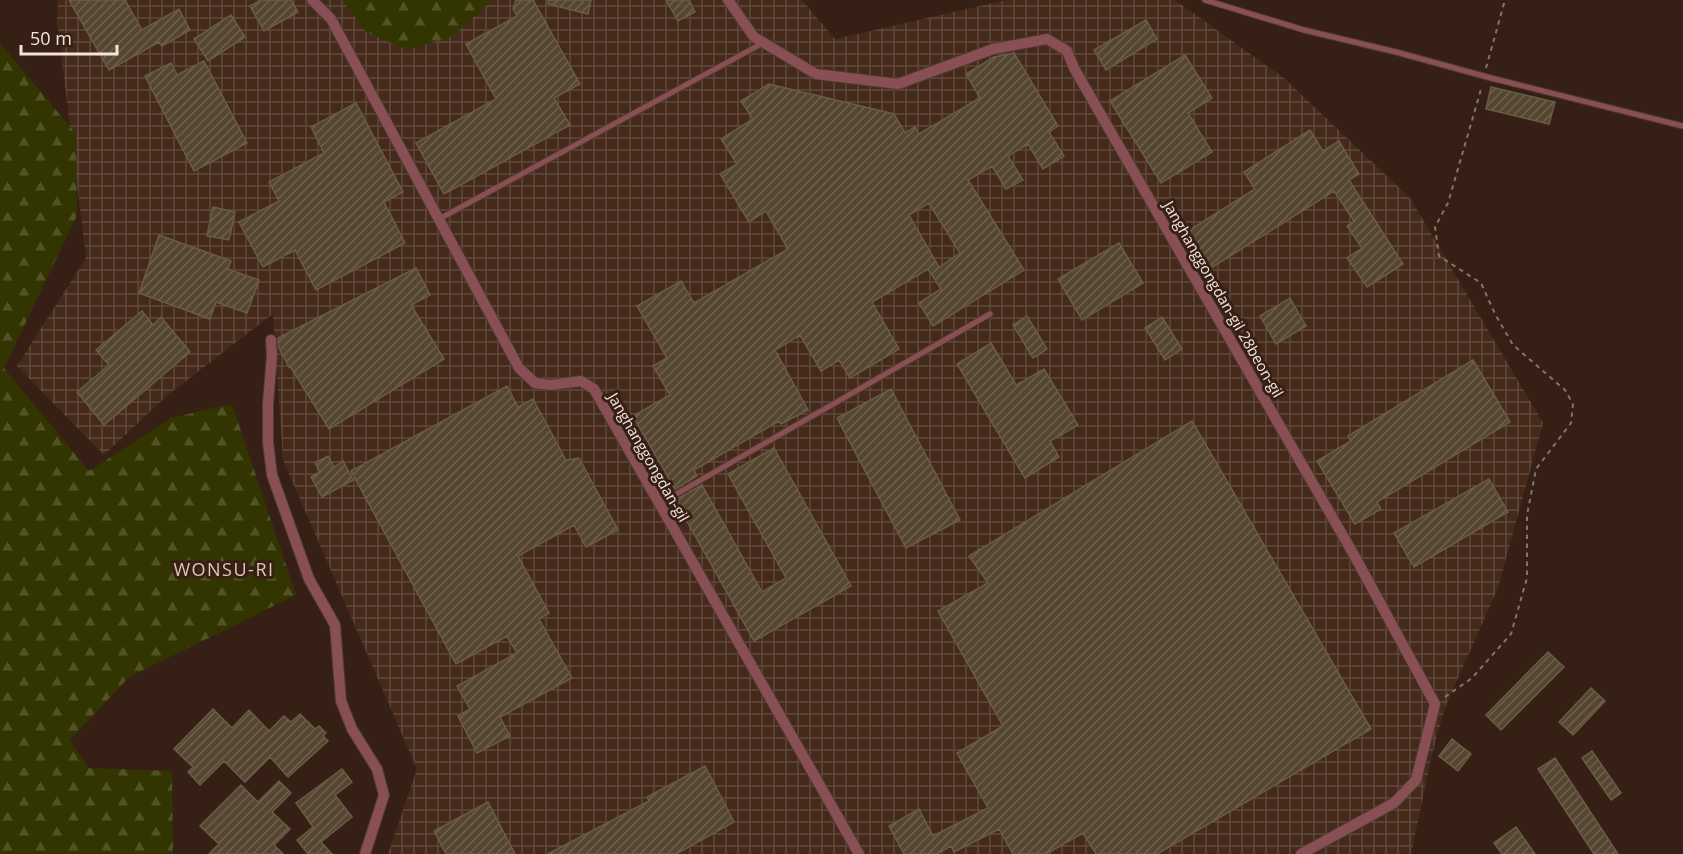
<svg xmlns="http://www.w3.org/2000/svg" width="1683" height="854" viewBox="0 0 1683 854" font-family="'Open Sans',sans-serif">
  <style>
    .industrial { fill: url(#industrial-grid) }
    .forest { fill: url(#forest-firs) }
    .building { fill: url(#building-hatch); stroke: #6a5c45; stroke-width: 1.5; fill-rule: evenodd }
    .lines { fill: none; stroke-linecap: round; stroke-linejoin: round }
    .lane-casing { stroke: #513b31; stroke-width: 7 }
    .street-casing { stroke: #513b31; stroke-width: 12 }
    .path { stroke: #867369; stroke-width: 2; stroke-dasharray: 4.5 4.5; stroke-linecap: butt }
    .lane { stroke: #884f54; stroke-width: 5 }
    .street { stroke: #884f54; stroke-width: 10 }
    .labels { text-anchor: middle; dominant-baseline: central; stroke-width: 6; stroke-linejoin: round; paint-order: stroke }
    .street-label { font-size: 15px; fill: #f4e4dd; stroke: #362015 }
    .quarter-label { font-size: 18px; letter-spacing: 1.5px; fill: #e3c5b7; stroke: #362015 }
  </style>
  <defs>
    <pattern id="industrial-grid" width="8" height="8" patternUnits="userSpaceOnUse" patternTransform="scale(1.5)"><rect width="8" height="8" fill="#45291b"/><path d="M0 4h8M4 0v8" fill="none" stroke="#60483c"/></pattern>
    <pattern id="forest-firs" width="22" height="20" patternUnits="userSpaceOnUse" patternTransform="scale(1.5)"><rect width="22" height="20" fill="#333501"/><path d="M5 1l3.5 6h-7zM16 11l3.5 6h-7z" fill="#515226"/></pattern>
    <pattern id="building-hatch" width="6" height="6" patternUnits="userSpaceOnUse" patternTransform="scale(1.5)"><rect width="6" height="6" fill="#544630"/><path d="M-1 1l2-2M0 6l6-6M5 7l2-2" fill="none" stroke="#6d614e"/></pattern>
  </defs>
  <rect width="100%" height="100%" fill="#362015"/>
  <path class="industrial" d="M 58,0 L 802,0 L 835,39 L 1006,0 L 1175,0 L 1284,78 L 1410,198 L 1543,423 L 1498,588 L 1444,710 L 1431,759 L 1411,854 L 388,854 L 417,769 L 283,460 L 273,314 L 169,394 L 104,455 L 17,366 L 86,258 L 57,20 Z"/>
  <path class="forest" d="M 342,0 L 492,0 L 453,36 L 408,50 L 366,32 Z
    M 0,43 L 76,134 L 77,215 L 4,368 L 89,471 L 171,418 L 232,404 L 296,595 L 129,677 L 70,740 L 88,768 L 172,771 L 173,854 L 0,854 Z"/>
  <path class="building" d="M 69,0 L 125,0 L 142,30 L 179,9 L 190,30 L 162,46 L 159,42 L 109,70 Z
    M 261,0 L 291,0 L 298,12 L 264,31 L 250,6 Z
    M 516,0 L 533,0 L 580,84 L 554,98 L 570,125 L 444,194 L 416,143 L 496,99 L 466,44 L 517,16 L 513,9 Z
    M 548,0 L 591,0 L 588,14 L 548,4 Z
    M 666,0 L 689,0 L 695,12 L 678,21 Z
    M 231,15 L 245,37 L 208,61 L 194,39 Z
    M 1146,20 L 1157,39 L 1106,70 L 1094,50 Z
    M 1014,53 L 1058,126 L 1049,132 L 1064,156 L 1043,169 L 1028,144 L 1008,156 L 1023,180 L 1006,189 L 992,166 L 968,180 L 1024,270 L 933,326 L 919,303 L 941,289 L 928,269 L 872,302 L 899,349 L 850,378 L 839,360 L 821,371 L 800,335 L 775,350 L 808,410 L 781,424 L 779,421 L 694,470 L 697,476 L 675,489 L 633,416 L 670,395 L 653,366 L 667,358 L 637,306 L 681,281 L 694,303 L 788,249 L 766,211 L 749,222 L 720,174 L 737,164 L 721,139 L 753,119 L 741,101 L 769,84 L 894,114 L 905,133 L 915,127 L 919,134 L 980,98 L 966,74 L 994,57 ZM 929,203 L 960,253 L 939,267 L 909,215 Z
    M 1185,55 L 1212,98 L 1188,113 L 1212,152 L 1161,183 L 1110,101 Z
    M 204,61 L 247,143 L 194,171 L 145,76 L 171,63 L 177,75 Z
    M 1491,87 L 1555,102 L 1549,124 L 1486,109 Z
    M 356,103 L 403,192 L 384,202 L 405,243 L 316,290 L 295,250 L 263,267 L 239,222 L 279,201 L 269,182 L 324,153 L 311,127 Z
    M 1310,130 L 1323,151 L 1339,141 L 1359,174 L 1349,180 L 1403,264 L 1367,287 L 1347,258 L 1362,248 L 1347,226 L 1354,221 L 1334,191 L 1211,268 L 1188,231 L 1255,189 L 1244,172 Z
    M 213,207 L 235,212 L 229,240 L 207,236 Z
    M 159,235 L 231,261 L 228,269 L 259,280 L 247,313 L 216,302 L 210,319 L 139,293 Z
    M 1119,243 L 1143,283 L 1082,320 L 1058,279 Z
    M 416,268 L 430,295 L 411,305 L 444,359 L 329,429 L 290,366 L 289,367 L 279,348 L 278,338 Z
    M 1290,298 L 1306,326 L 1276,344 L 1260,316 Z
    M 142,311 L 153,325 L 161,317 L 190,352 L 104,425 L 77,392 L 109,365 L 96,350 Z
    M 1027,316 L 1047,349 L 1033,358 L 1013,325 Z
    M 1162,317 L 1182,349 L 1165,360 L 1145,328 Z
    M 991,343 L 1016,385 L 1044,369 L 1078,425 L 1050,441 L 1059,457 L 1025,478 L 957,364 Z
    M 1473,360 L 1510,422 L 1377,502 L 1381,509 L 1355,524 L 1317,461 L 1351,441 L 1348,436 Z
    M 507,386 L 518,407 L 533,399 L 566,460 L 579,458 L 618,530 L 586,547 L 574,525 L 518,556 L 549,613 L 539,619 L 572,678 L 500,717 L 510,736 L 477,753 L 458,716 L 470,709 L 457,686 L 517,653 L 507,636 L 456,664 L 351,471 Z
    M 891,389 L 960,520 L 906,548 L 837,418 Z
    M 1192,421 L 1371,729 L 1157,854 L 1096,854 L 1083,833 L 1046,854 L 1013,854 L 999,829 L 954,852 L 951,846 L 937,854 L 904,854 L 889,826 L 919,809 L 933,836 L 988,808 L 957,753 L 1003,726 L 938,611 L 988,583 L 969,556 Z
    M 774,448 L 851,586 L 754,641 L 675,500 L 702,485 L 762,592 L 786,578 L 728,474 Z
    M 328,456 L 334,467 L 343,461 L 353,480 L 322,497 L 311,477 L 320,472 L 315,463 Z
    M 1489,479 L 1508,512 L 1414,567 L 1394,533 Z
    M 1548,652 L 1564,667 L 1501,730 L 1486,715 Z
    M 1591,688 L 1605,701 L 1573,735 L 1559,722 Z
    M 213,709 L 232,728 L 249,710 L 269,731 L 284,716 L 291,722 L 300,714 L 315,729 L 319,726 L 326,733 L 323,736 L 328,741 L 288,777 L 270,757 L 245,782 L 224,761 L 200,785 L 188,772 L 193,767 L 174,749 Z
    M 1452,739 L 1471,754 L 1458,771 L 1439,756 Z
    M 1592,751 L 1621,793 L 1611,800 L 1582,758 Z
    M 1555,758 L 1618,854 L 1594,854 L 1538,769 Z
    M 705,766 L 734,822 L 676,854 L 548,854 L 649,801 L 647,797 Z
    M 342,769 L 352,782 L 335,795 L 352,817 L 321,842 L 332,854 L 308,854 L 297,840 L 313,827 L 296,803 Z
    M 279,781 L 291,793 L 272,812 L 290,829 L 274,845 L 283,854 L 209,854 L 219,844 L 200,826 L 241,785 L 258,802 Z
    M 488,802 L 515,854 L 446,854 L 434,831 Z
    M 1516,827 L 1535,854 L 1502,854 L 1494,843 Z"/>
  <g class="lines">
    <g class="lane-casing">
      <path id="lane" d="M 1205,0 L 1304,30 L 1396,52 L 1491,78 L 1683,126
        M 439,219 L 763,43
        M 659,504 L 990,314"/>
    </g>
    <g class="street-casing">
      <path id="street" d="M 312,0 L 331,19 L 519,368 L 535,383 L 550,385 L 581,381 L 594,389 L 859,854
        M 728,0 L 754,37 L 816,74 L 898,84 L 993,49 L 1047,39 L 1067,51 L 1074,68 L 1354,555 L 1435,704 L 1416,780 L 1394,803 L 1301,854
        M 271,340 L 272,355 L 268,404 L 268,442 L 272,475 L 309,579 L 335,625 L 341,701 L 352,729 L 377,769 L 384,795 L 365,854"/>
    </g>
    <path class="path" d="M 1486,68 L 1505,0
      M 1445,697 L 1472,678 L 1511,634 L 1527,578 L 1527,515 L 1536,469 L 1571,423 L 1573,404 L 1565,390 L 1513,345 L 1495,314 L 1481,283 L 1439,256 L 1435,227 L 1448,203 L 1482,86"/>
    <use href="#lane" class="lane"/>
    <use href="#street" class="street"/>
  </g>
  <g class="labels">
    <g class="street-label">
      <text transform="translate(1224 299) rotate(60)">Janghanggongdan-gil 28beon-gil</text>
      <text transform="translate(649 457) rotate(60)">Janghanggongdan-gil</text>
    </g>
    <g class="quarter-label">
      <text x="224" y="569">WONSU-RI</text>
    </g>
  </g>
  <path d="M21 45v9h96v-9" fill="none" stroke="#f4e4dd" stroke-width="3"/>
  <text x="30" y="45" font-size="18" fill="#f4e4dd" stroke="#362015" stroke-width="4.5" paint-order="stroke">50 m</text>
</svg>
